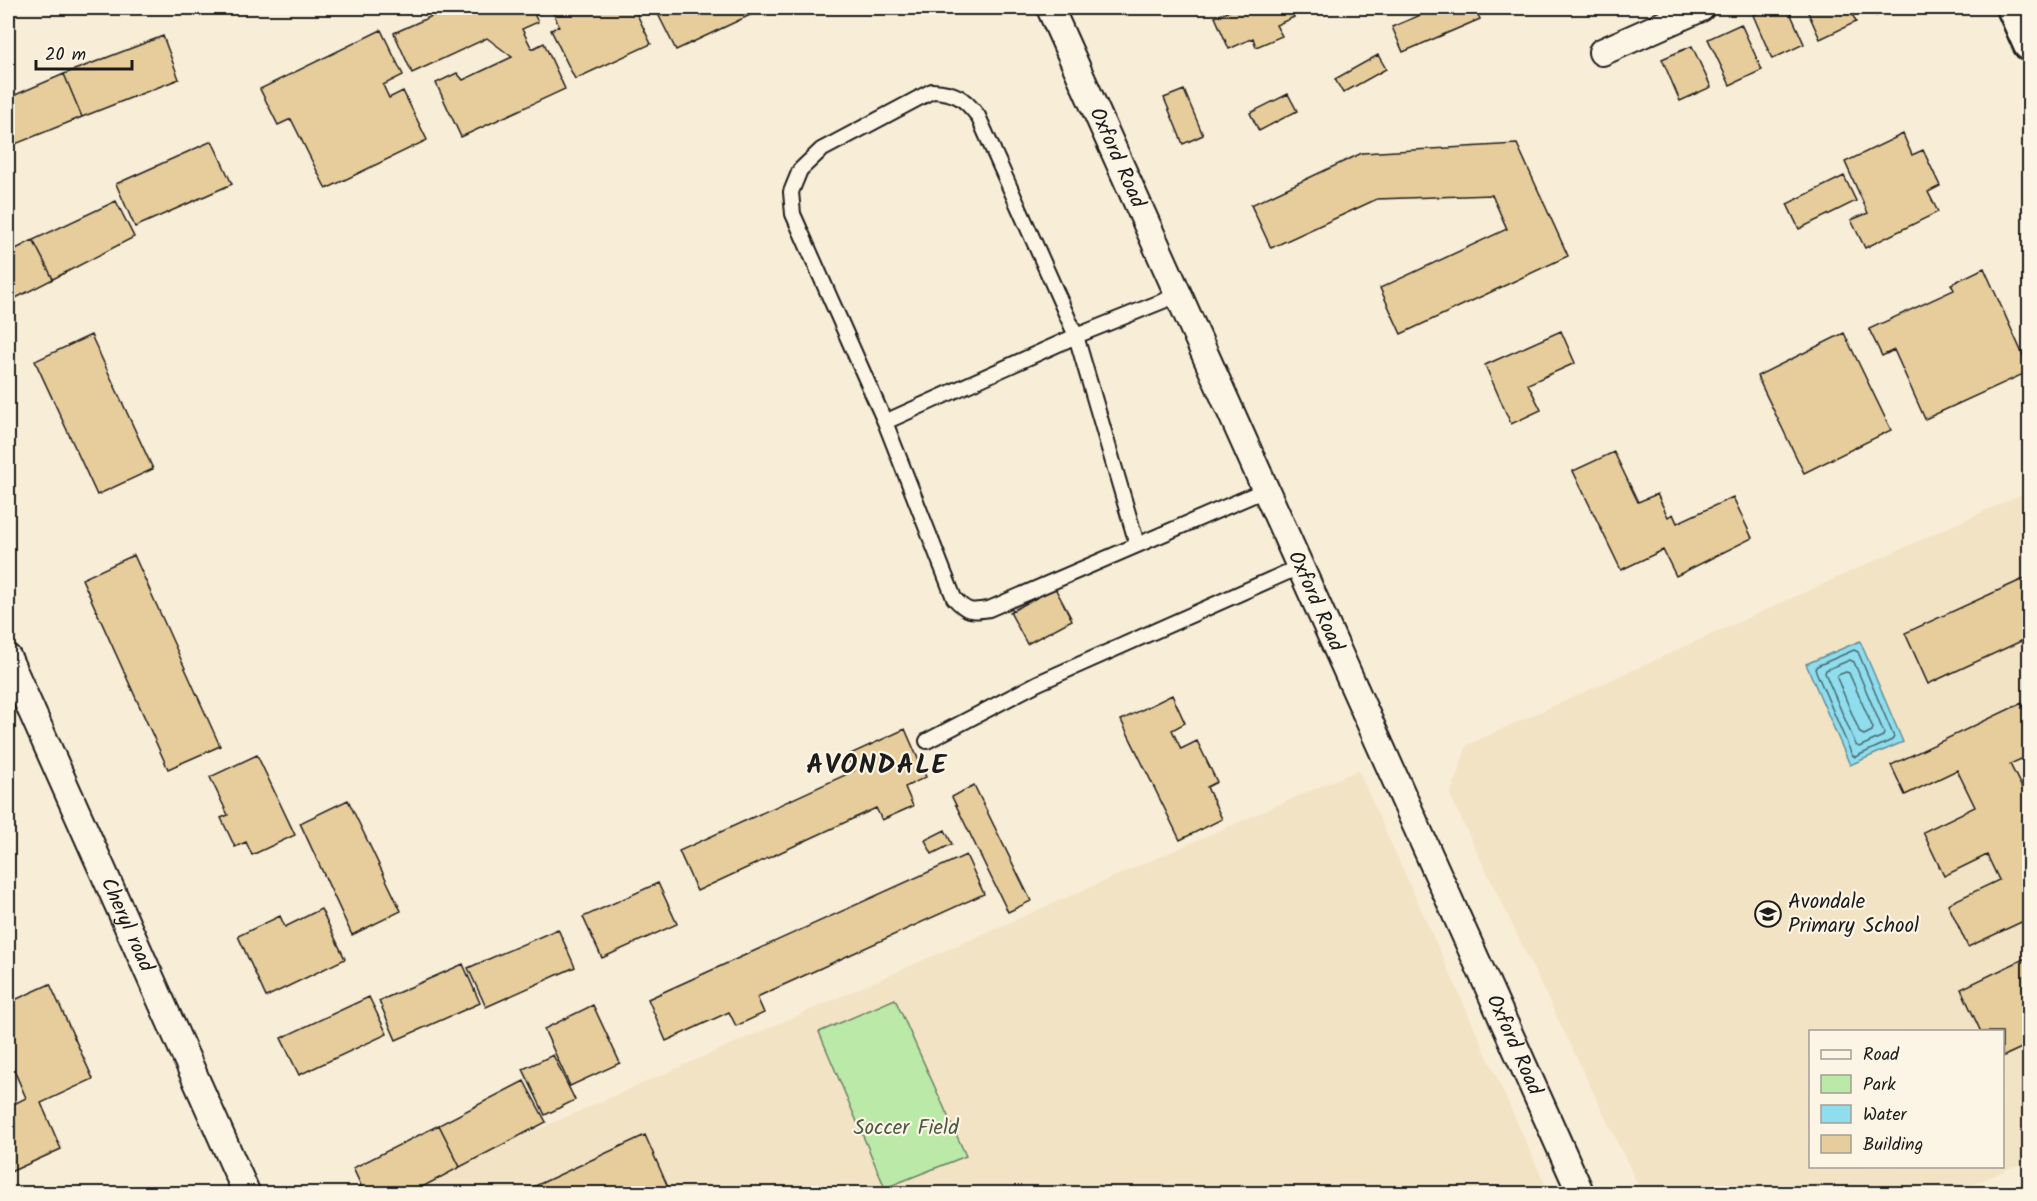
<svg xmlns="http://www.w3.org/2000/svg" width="2037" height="1201" viewBox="0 0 2037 1201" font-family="Kalam,sans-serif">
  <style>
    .built { fill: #f3e3c5; fill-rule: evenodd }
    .green { fill: #bae9a8; stroke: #6b8262; stroke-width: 1.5 }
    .water { fill: #8fdded; stroke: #619099; stroke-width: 1.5 }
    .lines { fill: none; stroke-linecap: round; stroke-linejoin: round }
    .shore { stroke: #4a6970; stroke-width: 1.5 }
    .building { fill: #e7cd9c; stroke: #1c1c1c; stroke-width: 1.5 }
    .service-casing { stroke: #1c1c1c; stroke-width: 18 }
    .minor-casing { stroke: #1c1c1c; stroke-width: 30 }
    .secondary-casing { stroke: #1c1c1c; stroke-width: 38 }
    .service { stroke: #fcf5e5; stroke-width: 14 }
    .minor { stroke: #fcf5e5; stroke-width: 26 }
    .secondary { stroke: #fcf5e5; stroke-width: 33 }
    .labels { text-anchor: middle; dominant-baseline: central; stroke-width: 4.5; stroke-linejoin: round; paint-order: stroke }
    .street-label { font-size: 21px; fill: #1c1c1c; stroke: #fcf5e5 }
    .poi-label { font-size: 21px; fill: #1c1c1c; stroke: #fcf5e5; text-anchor: start }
    .park-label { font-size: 21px; fill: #4b5a46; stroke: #fcf5e5 }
    .district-label { font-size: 27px; font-weight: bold; letter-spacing: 1.5px; fill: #1c1c1c; stroke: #fcf5e5 }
  </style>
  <rect width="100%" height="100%" fill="#f8edd6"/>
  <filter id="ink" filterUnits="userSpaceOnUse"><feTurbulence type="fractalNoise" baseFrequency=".0167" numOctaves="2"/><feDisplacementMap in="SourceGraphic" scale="12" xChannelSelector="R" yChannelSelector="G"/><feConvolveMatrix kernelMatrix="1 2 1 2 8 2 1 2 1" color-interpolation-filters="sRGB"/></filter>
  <g filter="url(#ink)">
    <path class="built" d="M 2029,491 L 2029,1160 L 1953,1193 L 1642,1193 L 1450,796 L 1467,745 ZM 1810,1032 L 2002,1032 L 2002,1166 L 1810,1166 Z
      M 1358,770 L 1549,1193 L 390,1194 Z"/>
    <path class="green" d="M 895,999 L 966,1156 L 885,1188 L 819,1032 Z"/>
    <path class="water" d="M 1860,641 L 1903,742 L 1850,765 L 1806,664 Z"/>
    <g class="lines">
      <path class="shore" d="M 1854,650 L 1858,652 L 1894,737 L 1892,740 L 1855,757 L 1852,755 L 1815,669 L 1817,666 Z
        M 1850,660 L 1854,662 L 1884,733 L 1883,736 L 1859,747 L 1856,745 L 1825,673 L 1826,670 Z
        M 1846,672 L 1849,673 L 1873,728 L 1872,731 L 1864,735 L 1860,733 L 1837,678 L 1838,675 Z"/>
    </g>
    <path class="building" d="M 450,8 L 531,8 L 538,22 L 522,29 L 532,49 L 544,43 L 565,89 L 461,137 L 436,83 L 457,73 L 463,80 L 512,57 L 487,38 L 412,73 L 394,33 Z
      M 531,8 L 634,8 L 651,44 L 575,79 L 551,30 L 559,26 L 551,8 L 535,15 Z
      M 655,8 L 765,8 L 676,50 Z
      M 1236,8 L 1290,8 L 1294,17 L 1276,25 L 1282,36 L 1256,47 L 1253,38 L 1229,49 L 1215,17 Z
      M 1437,8 L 1475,8 L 1480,19 L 1403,52 L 1392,27 Z
      M 1770,8 L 1788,8 L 1804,44 L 1772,59 L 1753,15 Z
      M 1806,8 L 1849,8 L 1856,22 L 1820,39 Z
      M 1871,8 L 1890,8 L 1876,16 Z
      M 1741,24 L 1762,70 L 1730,85 L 1708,39 Z
      M 381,30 L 403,75 L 383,85 L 389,98 L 403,91 L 427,140 L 326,189 L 291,119 L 278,125 L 260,89 Z
      M 163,36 L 179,79 L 82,117 L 64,74 Z
      M 1692,46 L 1711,87 L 1680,101 L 1662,59 Z
      M 1378,55 L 1386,69 L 1343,93 L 1335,79 Z
      M 64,74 L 82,117 L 8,147 L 8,98 Z
      M 1184,90 L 1203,135 L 1183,144 L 1164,98 Z
      M 1288,94 L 1297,111 L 1259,131 L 1250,113 Z
      M 1903,134 L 1912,155 L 1923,150 L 1940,186 L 1928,192 L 1938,212 L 1865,248 L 1851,220 L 1868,213 L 1845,162 Z
      M 212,141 L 232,184 L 135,227 L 116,184 Z
      M 1517,144 L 1568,256 L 1401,334 L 1380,288 L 1507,229 L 1492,195 L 1377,199 L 1271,248 L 1251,205 L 1362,153 Z
      M 1844,176 L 1856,201 L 1799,229 L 1787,204 Z
      M 116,201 L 134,237 L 53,279 L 33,240 Z
      M 33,240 L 53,279 L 8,302 L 8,253 Z
      M 1984,268 L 2030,371 L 1925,419 L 1894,350 L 1882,356 L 1869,329 L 1954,290 L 1951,284 Z
      M 1561,331 L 1575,363 L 1528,384 L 1541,410 L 1511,424 L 1485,365 Z
      M 1844,333 L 1891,430 L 1804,473 L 1757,376 Z
      M 91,335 L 153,469 L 97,495 L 35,361 Z
      M 1614,452 L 1638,502 L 1657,494 L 1668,517 L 1673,514 L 1677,523 L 1733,497 L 1752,538 L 1676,576 L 1663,550 L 1621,570 L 1573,471 Z
      M 134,555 L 220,746 L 168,769 L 82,579 Z
      M 2030,576 L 2030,637 L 1928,684 L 1905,633 Z
      M 1055,588 L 1072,620 L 1027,644 L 1010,612 Z
      M 1172,695 L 1185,723 L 1172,730 L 1181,749 L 1197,741 L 1217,782 L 1207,787 L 1222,819 L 1180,840 L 1121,720 Z
      M 2022,703 L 2030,720 L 2030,755 L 2010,764 L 2030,804 L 2030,918 L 1968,947 L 1948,904 L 1999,880 L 1987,855 L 1944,876 L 1923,832 L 1975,807 L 1957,770 L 1905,795 L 1891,765 Z
      M 905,729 L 926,777 L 905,787 L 913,806 L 882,820 L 876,808 L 697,891 L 679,851 L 854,771 L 846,756 Z
      M 257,755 L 295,835 L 252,855 L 246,842 L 235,847 L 221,818 L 228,815 L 210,777 Z
      M 974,785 L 1031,901 L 1008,912 L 952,797 Z
      M 348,800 L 401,911 L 352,935 L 300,823 Z
      M 945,830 L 952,844 L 932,854 L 925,840 Z
      M 966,855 L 984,894 L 757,997 L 764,1013 L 736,1026 L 729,1012 L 666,1041 L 648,999 Z
      M 658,883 L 677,924 L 602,958 L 583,917 Z
      M 321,909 L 345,959 L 266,997 L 238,936 L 280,916 L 285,927 Z
      M 558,929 L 575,967 L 486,1007 L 468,968 Z
      M 2030,956 L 2030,1044 L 2002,1057 L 2002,1032 L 1981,1032 L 1961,989 Z
      M 463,964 L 480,1003 L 396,1040 L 379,1001 Z
      M 50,984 L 93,1079 L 41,1103 L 61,1149 L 8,1173 L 8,1107 L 26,1098 L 8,1056 L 8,1003 Z
      M 369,997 L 387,1034 L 299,1075 L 281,1038 Z
      M 593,1005 L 620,1063 L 570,1086 L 544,1029 Z
      M 553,1055 L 575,1100 L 545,1115 L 523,1069 Z
      M 524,1081 L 546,1122 L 460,1167 L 439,1125 Z
      M 439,1125 L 460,1167 L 409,1194 L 365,1194 L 353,1168 Z
      M 645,1135 L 671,1194 L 518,1194 Z"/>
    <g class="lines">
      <g class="service-casing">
        <path id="service" d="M 1178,295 L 1076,336 L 885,422 L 954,598 C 967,612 970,612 989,609 L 1265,490
          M 885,422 L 793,214 L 791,192 L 800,170 L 821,150 L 932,91 C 956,92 964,98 978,116 L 1076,336 L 1137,544
          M 927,741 L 1038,683 L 1299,567"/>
      </g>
      <g class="minor-casing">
        <g id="minor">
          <path id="s1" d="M 1050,8 L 1581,1194"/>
          <path d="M 1602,52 L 1701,8"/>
          <path id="s2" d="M 8,658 L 247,1194"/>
        </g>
      </g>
      <g class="secondary-casing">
        <path id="secondary" d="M 2014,8 L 2030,44"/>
      </g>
      <use href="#service" class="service"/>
      <use href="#minor" class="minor"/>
      <use href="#secondary" class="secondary"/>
    </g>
  </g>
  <defs>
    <g id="school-ring" transform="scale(1.35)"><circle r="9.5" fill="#fcf5e5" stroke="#1c1c1c" stroke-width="1.5"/><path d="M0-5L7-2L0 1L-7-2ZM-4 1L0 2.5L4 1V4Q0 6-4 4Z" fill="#1c1c1c"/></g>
  </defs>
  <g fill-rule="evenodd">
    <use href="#school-ring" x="1768" y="914"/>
  </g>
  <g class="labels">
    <g class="street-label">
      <text stroke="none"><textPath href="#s1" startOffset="164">Oxford Road</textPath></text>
      <text stroke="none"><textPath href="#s1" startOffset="650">Oxford Road</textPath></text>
      <text stroke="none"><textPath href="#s2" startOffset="292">Cheryl road</textPath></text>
      <text stroke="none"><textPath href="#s1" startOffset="1136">Oxford Road</textPath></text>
    </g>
    <g class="poi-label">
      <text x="1788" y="902">Avondale<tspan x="1788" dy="24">Primary School</tspan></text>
    </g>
    <g class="park-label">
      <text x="906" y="1128">Soccer Field</text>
    </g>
    <g class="district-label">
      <text x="877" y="765">AVONDALE</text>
    </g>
  </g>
  <rect width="2037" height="1201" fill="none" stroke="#fcf5e5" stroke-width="30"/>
  <rect x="15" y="15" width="2007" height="1171" fill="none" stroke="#1c1c1c" stroke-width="2" filter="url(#ink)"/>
  <rect x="1809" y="1030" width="195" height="138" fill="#fcf5e5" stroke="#a29e95" stroke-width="1.5"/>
  <rect x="1821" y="1050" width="30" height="9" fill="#fcf5e5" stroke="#a29e95" stroke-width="1.5"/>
  <text x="1863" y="1060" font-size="18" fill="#1c1c1c">Road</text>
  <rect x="1821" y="1075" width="30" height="18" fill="#bae9a8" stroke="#a29e95" stroke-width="1.5"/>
  <text x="1863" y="1090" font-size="18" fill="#1c1c1c">Park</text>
  <rect x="1821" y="1105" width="30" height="18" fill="#8fdded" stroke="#a29e95" stroke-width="1.5"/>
  <text x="1863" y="1120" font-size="18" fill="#1c1c1c">Water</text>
  <rect x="1821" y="1135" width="30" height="18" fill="#e7cd9c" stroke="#a29e95" stroke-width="1.5"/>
  <text x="1863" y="1150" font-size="18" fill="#1c1c1c">Building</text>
  <path d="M36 60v9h96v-9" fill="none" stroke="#1c1c1c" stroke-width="3"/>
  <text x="45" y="60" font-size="18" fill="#1c1c1c" stroke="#fcf5e5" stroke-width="4.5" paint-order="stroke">20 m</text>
</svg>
